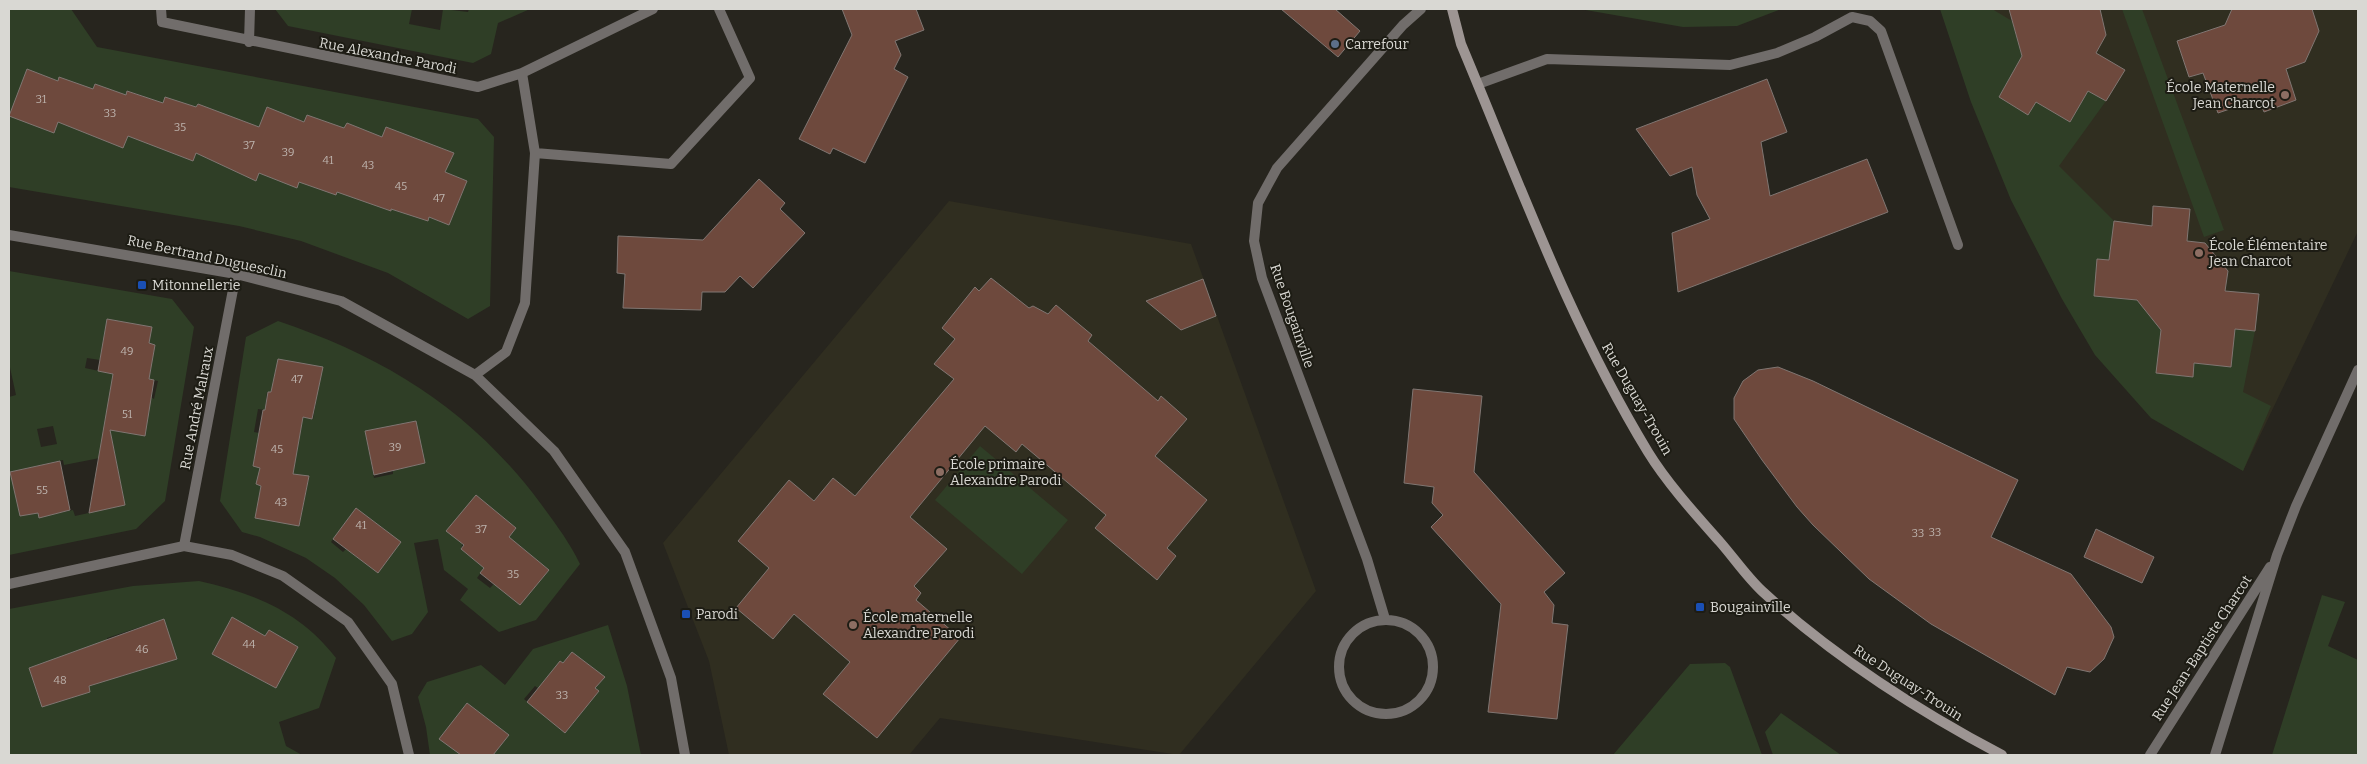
<svg xmlns="http://www.w3.org/2000/svg" width="2367" height="764" viewBox="0 0 2367 764" font-family="Bitter,serif">
  <style>
    .built { fill: #302e20 }
    .green { fill: #2f3e26; fill-rule: evenodd }
    .building { fill: #6e493d; stroke: #807672 }
    .lines { fill: none; stroke-linecap: round; stroke-linejoin: round }
    .lane { stroke: #716d6b; stroke-width: 10 }
    .street { stroke: #716d6b; stroke-width: 10 }
    .secondary { stroke: #9d9593; stroke-width: 10 }
    .service-dot { fill: #5c6f8a; stroke: #1d1c14; stroke-width: 2 }
    .education-dot { fill: #8d6e63; stroke: #1d1c14; stroke-width: 2 }
    .transit-dot { fill: #1a4fb4; stroke: #1d1c14; stroke-width: 2 }
    .labels { text-anchor: middle; dominant-baseline: central; stroke-width: 4; stroke-linejoin: round; paint-order: stroke }
    .number-label { font-size: 11px; fill: #beb4ae }
    .poi-label { font-size: 14px; fill: #d9d8d3; stroke: #1d1c14; text-anchor: start }
    .street-label { font-size: 14px; fill: #d9d8d3; stroke: #1d1c14 }
  </style>
  <rect width="100%" height="100%" fill="#27251e"/>
  <path class="built" d="M 1953,9 L 2358,9 L 2358,231 L 2243,471 L 2159,415 L 2096,344 Z
    M 949,201 L 1191,244 L 1316,591 L 1179,755 L 940,718 L 909,755 L 729,755 L 709,661 L 663,543 Z"/>
  <path class="green" d="M 9,9 L 71,9 L 97,47 L 478,119 L 494,137 L 490,306 L 468,319 L 388,273 L 301,241 L 239,226 L 9,187 ZM 27,69 L 58,81 L 59,78 L 73,83 L 54,133 ZM 95,84 L 126,95 L 128,91 L 143,96 L 78,130 ZM 238,119 L 259,127 L 339,141 L 347,123 L 361,129 L 378,147 L 386,128 L 454,153 L 445,172 L 467,181 L 449,225 L 429,217 L 428,220 L 391,209 L 391,210 L 340,184 L 335,195 L 300,179 L 297,187 L 260,170 L 256,181 Z
    M 275,9 L 412,9 L 409,24 L 440,30 L 443,9 L 468,12 L 469,9 L 530,9 L 498,23 L 491,54 L 473,63 L 288,26 Z
    M 1580,9 L 1781,9 L 1737,26 L 1683,27 Z
    M 1940,9 L 1992,9 L 2012,21 L 2022,56 L 1999,97 L 2028,115 L 2036,102 L 2070,122 L 2088,91 L 2106,101 L 2059,166 L 2114,221 L 2109,260 L 2097,259 L 2094,296 L 2137,300 L 2161,330 L 2156,373 L 2192,377 L 2194,363 L 2231,367 L 2235,329 L 2255,331 L 2243,392 L 2271,406 L 2243,471 L 2151,418 L 2095,355 L 2062,299 L 2011,200 L 1971,102 Z
    M 2122,9 L 2142,9 L 2224,230 L 2204,237 Z
    M 9,271 L 172,299 L 194,327 L 165,501 L 136,529 L 9,555 L 9,397 L 16,395 L 9,363 ZM 107,319 L 152,327 L 149,343 L 155,345 L 149,379 L 158,381 L 154,399 L 113,374 L 85,368 L 87,358 L 100,360 ZM 53,426 L 57,444 L 41,447 L 37,429 ZM 115,455 L 125,505 L 75,516 L 73,510 L 39,517 L 38,513 L 20,516 L 10,472 L 63,460 L 64,465 Z
    M 278,321 C 387,358 471,410 541,504 C 555,523 570,543 580,564 L 536,620 L 499,632 L 460,600 L 468,589 L 444,570 L 438,539 L 414,543 L 428,612 L 412,634 L 392,641 L 364,605 L 335,578 L 306,558 L 260,537 L 242,532 L 220,501 L 246,337 ZM 278,359 L 322,367 L 313,419 L 303,417 L 293,474 L 309,477 L 299,526 L 255,517 L 261,486 L 260,468 L 253,466 L 259,433 L 254,432 L 258,409 L 265,410 L 267,392 L 271,392 ZM 415,421 L 425,463 L 393,471 L 393,474 L 374,478 L 365,431 ZM 476,495 L 516,528 L 509,537 L 549,570 L 520,605 L 494,584 L 490,588 L 477,578 L 484,568 L 461,549 ZM 356,508 L 401,542 L 378,573 L 346,549 L 343,552 L 331,542 Z
    M 980,446 L 1068,520 L 1022,574 L 935,500 Z
    M 199,581 C 254,593 301,612 336,658 L 319,708 L 279,722 L 286,746 L 302,755 L 9,755 L 9,609 L 133,586 ZM 232,617 L 265,636 L 269,630 L 298,647 L 276,688 L 212,654 ZM 164,619 L 176,659 L 119,677 L 107,638 ZM 77,651 L 90,692 L 42,707 L 30,668 Z
    M 2322,595 L 2345,602 L 2328,646 L 2358,660 L 2358,755 L 2272,755 Z
    M 608,625 L 627,686 L 641,755 L 493,755 L 509,735 L 467,703 L 440,738 L 461,755 L 430,755 L 426,727 L 418,697 L 427,682 L 481,665 L 505,685 L 533,649 ZM 572,652 L 605,677 L 595,688 L 599,691 L 565,733 L 524,699 L 535,686 L 538,688 L 560,662 L 563,663 Z
    M 1725,663 L 1730,667 L 1762,755 L 1613,755 L 1690,664 Z
    M 1781,713 L 1841,755 L 1773,755 L 1765,732 Z"/>
  <path class="building" d="M 842,9 L 916,9 L 924,30 L 895,41 L 901,55 L 894,69 L 908,77 L 865,163 L 833,148 L 830,154 L 799,139 L 852,35 Z
    M 1281,9 L 1335,9 L 1360,31 L 1338,57 Z
    M 2009,9 L 2100,9 L 2106,35 L 2096,53 L 2125,70 L 2106,101 L 2088,91 L 2070,122 L 2036,102 L 2028,115 L 1999,97 L 2022,56 Z
    M 2232,9 L 2312,9 L 2319,31 L 2305,62 L 2286,69 L 2296,100 L 2264,112 L 2259,99 L 2218,113 L 2203,73 L 2189,77 L 2177,41 L 2225,25 Z
    M 27,69 L 58,81 L 59,77 L 93,89 L 95,84 L 126,95 L 127,91 L 163,103 L 165,97 L 196,107 L 198,104 L 259,127 L 267,107 L 304,122 L 307,115 L 344,128 L 347,123 L 382,137 L 386,127 L 454,153 L 445,172 L 467,181 L 449,225 L 429,217 L 428,221 L 391,209 L 391,211 L 337,192 L 336,195 L 299,182 L 297,188 L 259,173 L 256,181 L 196,153 L 193,161 L 128,136 L 123,148 L 58,122 L 54,133 L 9,116 Z
    M 1767,79 L 1787,132 L 1761,142 L 1770,196 L 1867,159 L 1888,212 L 1678,292 L 1672,233 L 1710,219 L 1697,195 L 1692,167 L 1670,176 L 1636,129 Z
    M 759,179 L 785,203 L 780,209 L 805,233 L 753,288 L 740,276 L 725,292 L 702,292 L 701,310 L 623,308 L 625,274 L 617,273 L 618,236 L 703,240 Z
    M 2153,206 L 2190,209 L 2187,241 L 2205,243 L 2228,271 L 2225,291 L 2259,294 L 2255,331 L 2235,329 L 2231,367 L 2194,363 L 2193,377 L 2156,373 L 2161,330 L 2137,300 L 2094,296 L 2097,259 L 2109,260 L 2114,221 L 2152,226 Z
    M 991,278 L 1029,308 L 1033,306 L 1048,314 L 1056,305 L 1092,335 L 1088,341 L 1158,401 L 1161,396 L 1187,419 L 1155,456 L 1207,500 L 1167,548 L 1176,556 L 1157,580 L 1095,528 L 1106,515 L 1022,444 L 1016,452 L 985,426 L 910,517 L 947,549 L 914,586 L 921,593 L 916,600 L 960,638 L 877,738 L 823,694 L 850,662 L 794,614 L 773,639 L 736,608 L 769,568 L 738,541 L 789,480 L 814,501 L 833,478 L 855,496 L 954,379 L 934,364 L 955,339 L 942,328 L 975,287 L 979,291 Z
    M 1203,279 L 1216,316 L 1181,330 L 1146,301 Z
    M 107,319 L 152,327 L 149,343 L 155,345 L 149,379 L 154,380 L 145,436 L 110,430 L 125,505 L 89,513 L 113,374 L 98,371 Z
    M 278,359 L 323,367 L 312,419 L 303,417 L 293,474 L 309,476 L 299,526 L 255,518 L 261,486 L 256,484 L 260,468 L 253,466 L 263,410 L 265,410 L 268,392 L 271,392 Z
    M 1778,367 L 1813,381 L 2018,480 L 1991,537 L 2071,574 L 2111,627 L 2114,637 L 2104,659 L 2090,672 L 2067,667 L 2055,695 L 1931,624 L 1869,579 L 1813,525 L 1797,507 L 1762,460 L 1734,419 L 1734,398 L 1743,381 L 1758,370 Z
    M 1413,389 L 1482,396 L 1474,472 L 1565,573 L 1544,592 L 1554,605 L 1552,623 L 1568,625 L 1557,719 L 1488,712 L 1501,604 L 1431,527 L 1443,515 L 1432,503 L 1434,487 L 1404,483 Z
    M 416,421 L 425,463 L 374,475 L 365,431 Z
    M 60,461 L 70,510 L 39,518 L 38,513 L 20,516 L 10,472 Z
    M 476,495 L 516,528 L 509,537 L 549,570 L 520,605 L 480,573 L 484,568 L 461,549 L 464,545 L 446,531 Z
    M 356,508 L 401,542 L 378,573 L 333,539 Z
    M 2096,529 L 2154,557 L 2142,583 L 2084,557 Z
    M 232,617 L 265,636 L 269,630 L 298,647 L 276,688 L 212,654 Z
    M 164,619 L 177,659 L 89,686 L 90,692 L 42,707 L 29,668 Z
    M 572,652 L 605,677 L 595,688 L 599,691 L 565,733 L 527,702 L 560,661 L 563,663 Z
    M 467,703 L 509,735 L 493,755 L 461,755 L 439,739 Z"/>
  <g class="lines">
    <path class="lane" d="M 1478,84 L 1547,59 L 1730,65 L 1777,53 L 1815,37 L 1852,17 L 1870,21 L 1881,31 L 1958,245"/>
    <path class="street" d="M 161,9 L 162,22 L 478,87 L 522,73
      M 249,42 L 250,9
      M 535,153 L 671,164 L 750,78 L 719,9
      M 9,235 L 236,274 L 341,301 L 475,375 L 554,451 L 625,552 L 671,678 L 685,755
      M 475,375 L 506,352 L 525,303 L 535,153 L 522,73 L 653,9
      M 184,546 L 236,274
      M 9,584 L 184,546 L 232,555 L 283,576 L 348,622 L 392,684 L 409,755
      M 1385,619 L 1367,559 L 1262,278 L 1254,241 L 1258,203 L 1277,168 L 1403,25 L 1421,9
      M1339 667a47 47 0 1 1 94 0a47 47 0 1 1-94 0Z
      M 2150,755 L 2270,567
      M 2215,755 L 2277,555 L 2296,506 L 2358,370"/>
    <path class="secondary" d="M 1452,9 L 1461,44 C 1519,182 1570,324 1648,452 C 1667,483 1696,515 1720,542 C 1734,558 1747,577 1762,591 C 1834,657 1917,710 2002,755"/>
  </g>
  <circle class="service-dot" cx="1335" cy="44" r="5"/>
  <g class="education-dot">
    <circle cx="2285" cy="95" r="5"/>
    <circle cx="2199" cy="253" r="5"/>
    <circle cx="940" cy="472" r="5"/>
    <circle cx="853" cy="625" r="5"/>
  </g>
  <g class="transit-dot">
    <rect x="137" y="280" width="10" height="10" rx="2.5"/>
    <rect x="1695" y="602" width="10" height="10" rx="2.5"/>
    <rect x="681" y="609" width="10" height="10" rx="2.5"/>
  </g>
  <g class="labels">
    <g class="number-label">
      <text x="41" y="99">31</text>
      <text x="110" y="113">33</text>
      <text x="180" y="127">35</text>
      <text x="249" y="145">37</text>
      <text x="288" y="152">39</text>
      <text x="328" y="160">41</text>
      <text x="368" y="165">43</text>
      <text x="401" y="186">45</text>
      <text x="439" y="198">47</text>
      <text x="127" y="351">49</text>
      <text x="297" y="379">47</text>
      <text x="127" y="414">51</text>
      <text x="395" y="447">39</text>
      <text x="277" y="449">45</text>
      <text x="42" y="490">55</text>
      <text x="281" y="502">43</text>
      <text x="361" y="525">41</text>
      <text x="481" y="529">37</text>
      <text x="1935" y="532">33</text>
      <text x="1918" y="533">33</text>
      <text x="513" y="574">35</text>
      <text x="249" y="644">44</text>
      <text x="142" y="649">46</text>
      <text x="60" y="680">48</text>
      <text x="562" y="695">33</text>
    </g>
    <g class="poi-label">
      <text x="1345" y="44">Carrefour</text>
      <text x="2275" y="87" text-anchor="end">École Maternelle<tspan x="2275" dy="16">Jean Charcot</tspan></text>
      <text x="2209" y="245">École Élémentaire<tspan x="2209" dy="16">Jean Charcot</tspan></text>
      <text x="152" y="285">Mitonnellerie</text>
      <text x="950" y="464">École primaire<tspan x="950" dy="16">Alexandre Parodi</tspan></text>
      <text x="1710" y="607">Bougainville</text>
      <text x="696" y="614">Parodi</text>
      <text x="863" y="617">École maternelle<tspan x="863" dy="16">Alexandre Parodi</tspan></text>
    </g>
    <g class="street-label">
      <text transform="translate(388 56) rotate(11)">Rue Alexandre Parodi</text>
      <text transform="translate(207 257) rotate(12)">Rue Bertrand Duguesclin</text>
      <text transform="translate(1292 316) rotate(71)">Rue Bougainville</text>
      <text transform="translate(1637 399) rotate(60)">Rue Duguay-Trouin</text>
      <text transform="translate(197 408) rotate(-79)">Rue André Malraux</text>
      <text transform="translate(2202 648) rotate(-57)">Rue Jean-Baptiste Charcot</text>
      <text transform="translate(1908 683) rotate(33)">Rue Duguay-Trouin</text>
    </g>
  </g>
  <rect width="2367" height="764" fill="none" stroke="#d9d8d3" stroke-width="20"/>
</svg>
